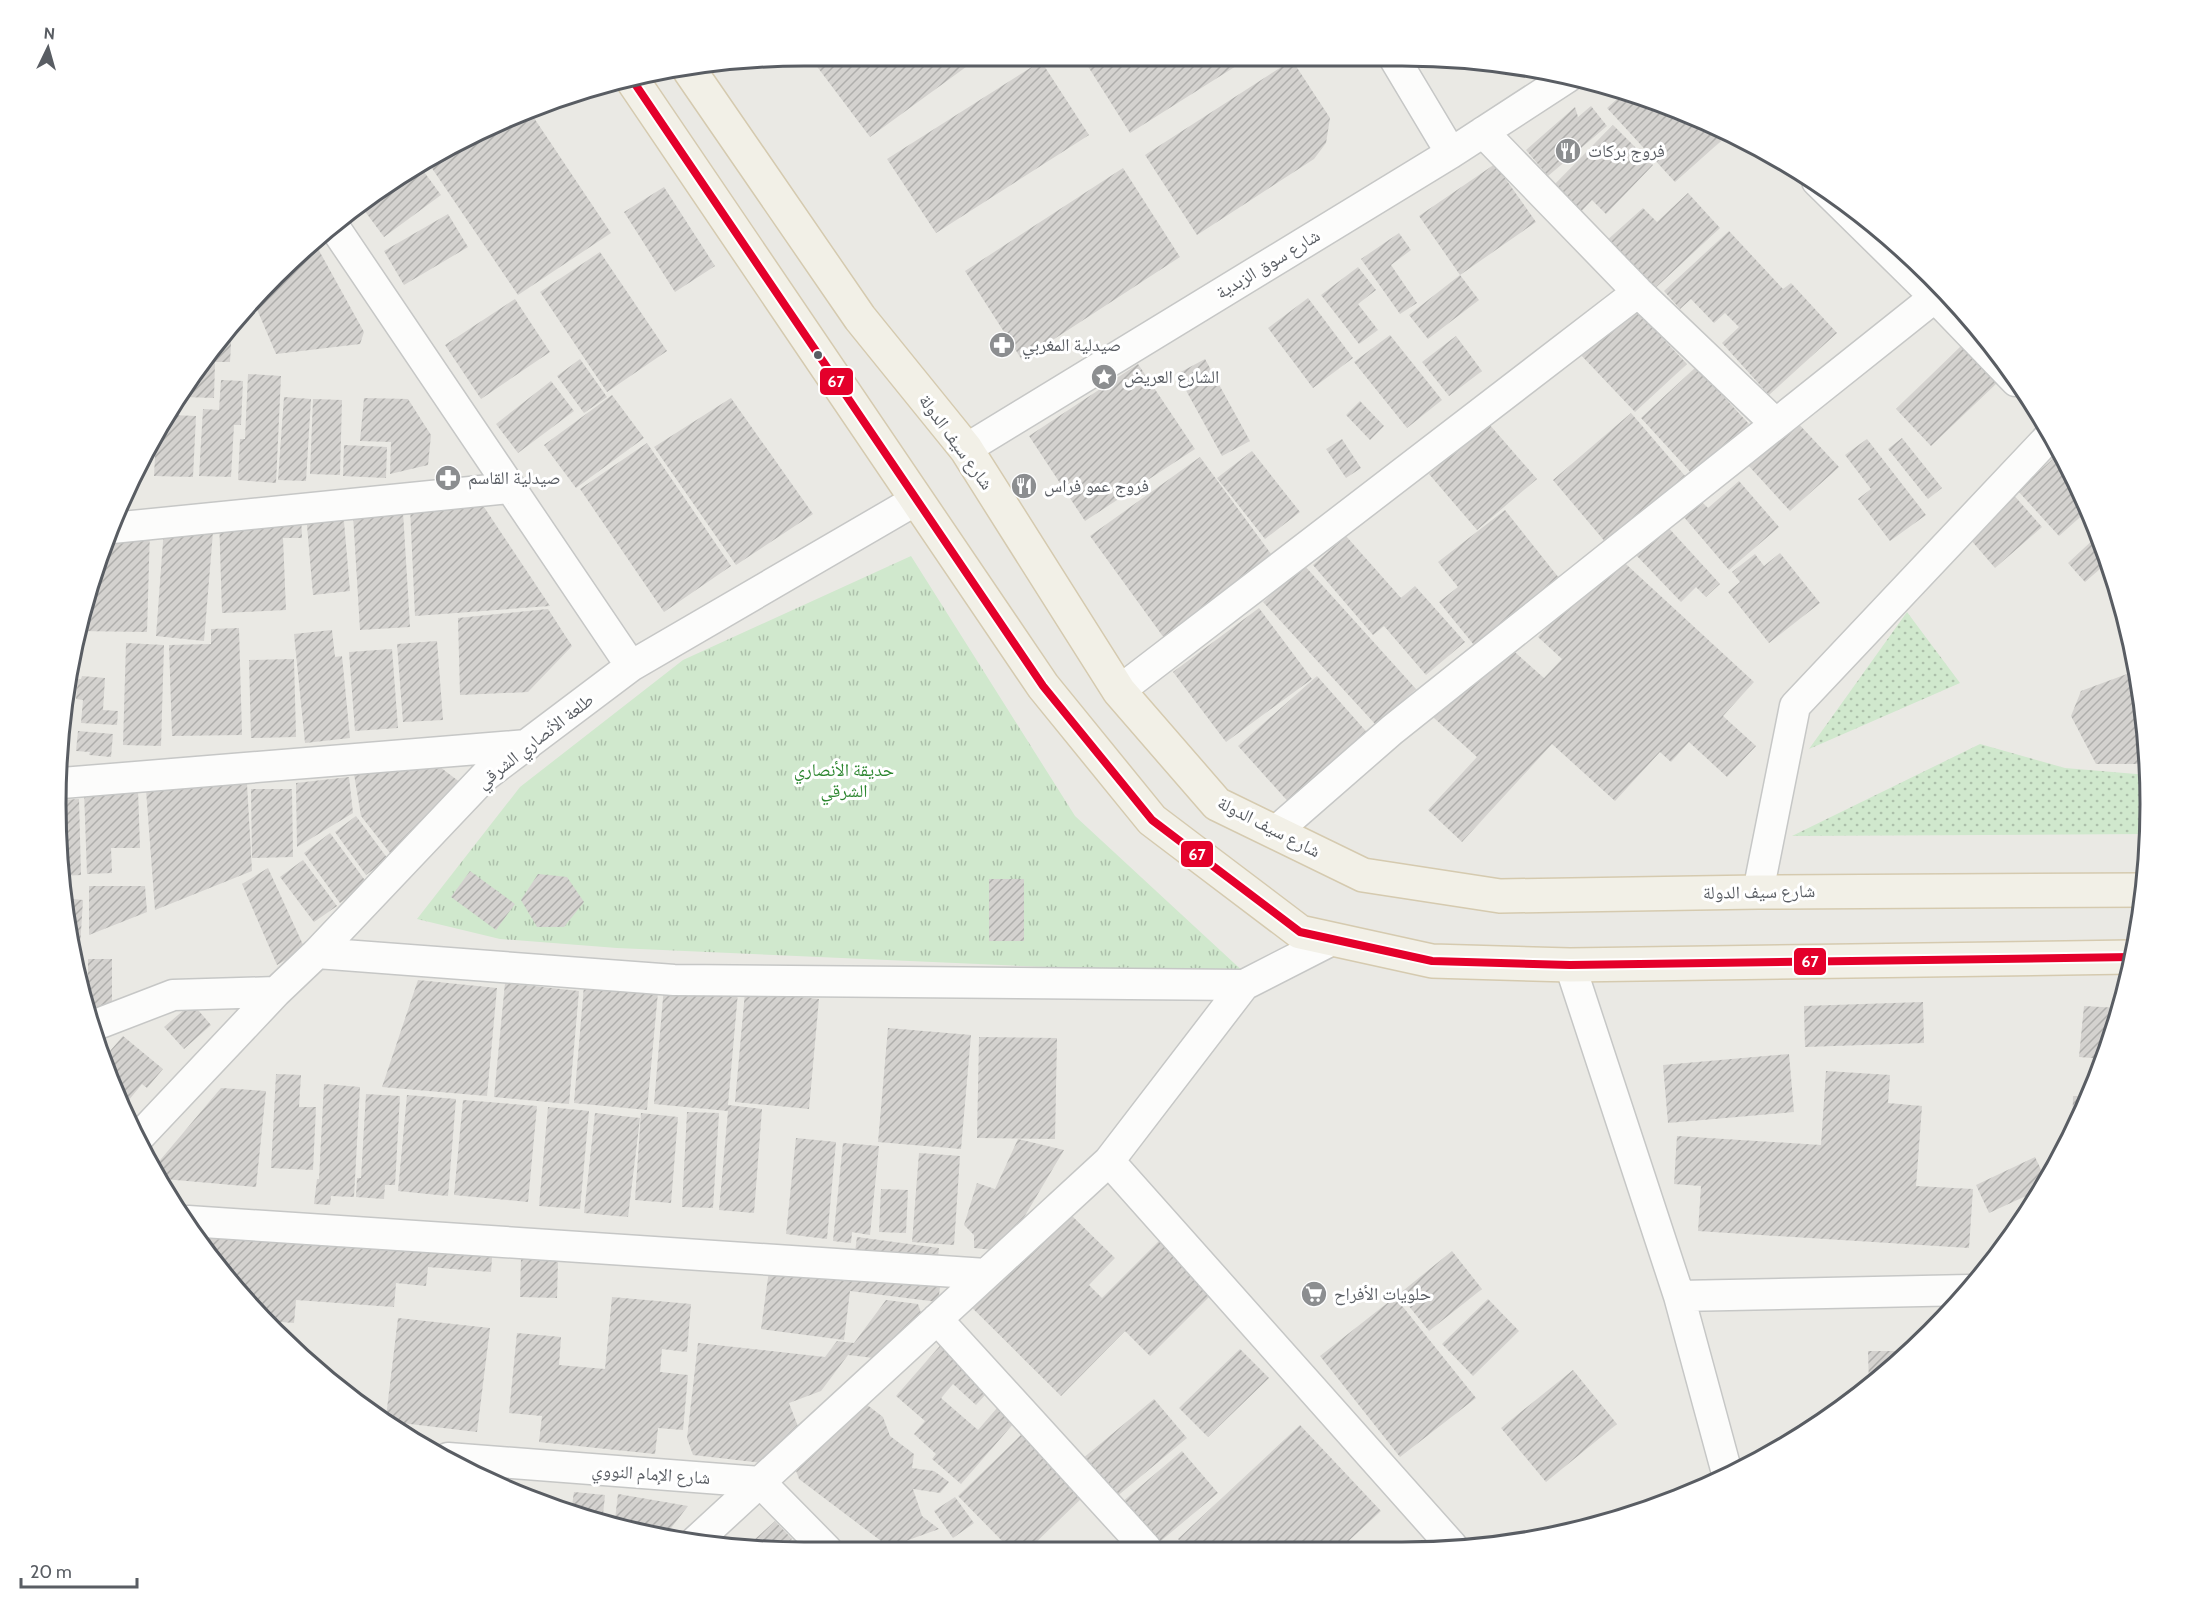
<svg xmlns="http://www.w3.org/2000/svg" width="2206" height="1608" viewBox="0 0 2206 1608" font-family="Cabin,'Noto Naskh Arabic',sans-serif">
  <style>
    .grass { fill: url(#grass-dots) }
    .park { fill: url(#park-tufts) }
    .building { fill: url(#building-hatch) }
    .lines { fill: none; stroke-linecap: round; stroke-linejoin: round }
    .street-casing { stroke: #c6c7c6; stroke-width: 33 }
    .primary-casing { stroke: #d5caaf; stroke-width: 36 }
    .street { stroke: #fcfcfb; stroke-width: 30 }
    .primary { stroke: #f2f0e7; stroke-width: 33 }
    .bus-1-casing { stroke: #fff; stroke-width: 12 }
    .bus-1 { stroke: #e4002b; stroke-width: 8 }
    .bus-dot { fill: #595d63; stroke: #fff; stroke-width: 2 }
    .labels { text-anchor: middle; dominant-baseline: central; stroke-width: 6; stroke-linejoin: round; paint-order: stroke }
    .poi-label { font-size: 18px; fill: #595d63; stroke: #fff; text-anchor: start }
    .street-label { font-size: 18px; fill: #595d63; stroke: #fff }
    .park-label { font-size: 18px; fill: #2d8730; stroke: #fff }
    .rim { fill: none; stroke: #595d63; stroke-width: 3 }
    .line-badge { stroke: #fff; stroke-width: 2 }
    .badge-label { font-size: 16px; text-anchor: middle; font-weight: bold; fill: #fff }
  </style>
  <defs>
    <pattern id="grass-dots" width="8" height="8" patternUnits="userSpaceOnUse" patternTransform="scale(1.5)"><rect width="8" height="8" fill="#d0e8cd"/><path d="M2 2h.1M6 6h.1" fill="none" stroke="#acbfaa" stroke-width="1.8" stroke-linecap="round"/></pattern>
    <pattern id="park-tufts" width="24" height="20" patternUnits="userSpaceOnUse" patternTransform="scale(1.5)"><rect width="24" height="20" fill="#d0e8cd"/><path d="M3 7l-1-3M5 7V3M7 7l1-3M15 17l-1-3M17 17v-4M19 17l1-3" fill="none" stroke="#acbfaa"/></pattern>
    <pattern id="building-hatch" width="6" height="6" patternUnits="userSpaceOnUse" patternTransform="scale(1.5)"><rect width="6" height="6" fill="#d4d2cf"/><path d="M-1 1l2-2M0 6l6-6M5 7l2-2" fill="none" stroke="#afaeac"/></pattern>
  </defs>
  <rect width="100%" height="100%" fill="#eae9e4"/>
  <path class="grass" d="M 1907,612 L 1960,683 L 1809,749 Z
    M 1980,744 L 2065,768 L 2148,775 L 2146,834 L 1792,836 Z"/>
  <path class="park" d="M 911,556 L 1075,816 L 1248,976 L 617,948 L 500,939 L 417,919 L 520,787 L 683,660 Z"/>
  <path class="building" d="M 809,56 L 981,56 L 870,137 Z
    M 1083,56 L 1252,56 L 1130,133 L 1082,57 Z
    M 1292,60 L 1330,118 L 1326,143 L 1314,159 L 1197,235 L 1145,155 Z
    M 1041,61 L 1089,135 L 936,233 L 887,159 Z
    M 1626,91 L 1689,113 L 1701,119 L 1721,141 L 1675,182 L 1607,108 Z
    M 1591,106 L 1607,126 L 1548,176 L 1526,150 L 1575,107 L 1578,117 Z
    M 528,109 L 611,233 L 518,295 L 427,161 L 517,113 Z
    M 1613,125 L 1653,165 L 1606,214 L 1592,200 L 1576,217 L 1549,190 Z
    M 1495,164 L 1536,222 L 1460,275 L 1419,216 Z
    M 419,165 L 441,195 L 384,237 L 361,206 L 388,181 Z
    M 1123,168 L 1180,257 L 1022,360 L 965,271 Z
    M 664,187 L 715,266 L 675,292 L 624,212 Z
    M 1688,193 L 1720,228 L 1651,292 L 1605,242 L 1643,208 L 1657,222 Z
    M 448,214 L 468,247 L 404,285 L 384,251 Z
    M 1729,231 L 1783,289 L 1791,283 L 1837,333 L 1769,395 L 1722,343 L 1739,327 L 1725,313 L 1714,323 L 1691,299 L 1680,309 L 1664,291 Z
    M 1399,233 L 1411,250 L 1391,265 L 1417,303 L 1400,314 L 1361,259 Z
    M 316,245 L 364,332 L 360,344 L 276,354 L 253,300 Z
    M 600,252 L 667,351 L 607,392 L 540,292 Z
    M 1358,267 L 1376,290 L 1358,304 L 1378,330 L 1359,344 L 1321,295 Z
    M 1460,275 L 1479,300 L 1428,339 L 1409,315 Z
    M 1308,298 L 1353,358 L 1313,388 L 1268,328 Z
    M 515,299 L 550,352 L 481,399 L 445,345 Z
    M 1631,305 L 1687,364 L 1635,412 L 1579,353 Z
    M 232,325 L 230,362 L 215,362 L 214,398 L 184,397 Z
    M 1390,335 L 1442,400 L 1407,428 L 1354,362 Z
    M 1456,336 L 1482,371 L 1449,396 L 1422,362 Z
    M 1961,346 L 1997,383 L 1931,446 L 1896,409 Z
    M 580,359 L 607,397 L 584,413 L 557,376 Z
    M 1205,359 L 1250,441 L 1222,456 L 1177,374 Z
    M 1138,364 L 1195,449 L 1085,521 L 1029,436 Z
    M 1696,367 L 1749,424 L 1694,476 L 1641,418 Z
    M 248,374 L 281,376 L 276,483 L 238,480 L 240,439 L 245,439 Z
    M 221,380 L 243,381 L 241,425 L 234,425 L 231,477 L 199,476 L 203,409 L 219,410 Z
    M 551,381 L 574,411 L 518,453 L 496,424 Z
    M 612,395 L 644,438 L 576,488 L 544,445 Z
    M 284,397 L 311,399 L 306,481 L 278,480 Z
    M 364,398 L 408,399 L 431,435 L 428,465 L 390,474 L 391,442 L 360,441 Z
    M 731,398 L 813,514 L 736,565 L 654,447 Z
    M 313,399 L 342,400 L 340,475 L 310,474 Z
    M 1360,401 L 1384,426 L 1370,440 L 1346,415 Z
    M 1631,413 L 1686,477 L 1607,544 L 1553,480 Z
    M 172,415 L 196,416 L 193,477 L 154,476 L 156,438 Z
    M 1795,420 L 1839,467 L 1790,511 L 1747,464 Z
    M 1489,424 L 1537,479 L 1477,530 L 1429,474 Z
    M 1902,438 L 1942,488 L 1928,499 L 1888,449 Z
    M 1342,439 L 1361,468 L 1346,478 L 1326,449 Z
    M 1867,439 L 1926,515 L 1890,541 L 1858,499 L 1871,489 L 1845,455 Z
    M 647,443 L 731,566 L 664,612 L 580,489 Z
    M 344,445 L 387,447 L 386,478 L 343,476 Z
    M 1252,451 L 1300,512 L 1265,539 L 1217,478 Z
    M 2060,452 L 2073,473 L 2087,511 L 2059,536 L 2018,491 Z
    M 1200,457 L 1277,562 L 1167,642 L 1090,536 Z
    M 1739,481 L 1779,527 L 1729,570 L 1683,516 L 1701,501 L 1708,508 Z
    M 2011,492 L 2042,527 L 1995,568 L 1964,532 Z
    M 482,504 L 550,606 L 415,616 L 410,507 Z
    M 343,510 L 350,591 L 313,595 L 306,514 Z
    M 1505,510 L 1559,578 L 1474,645 L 1439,602 L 1458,587 L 1438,562 Z
    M 403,512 L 410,627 L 360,630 L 353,515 Z
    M 301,514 L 302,538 L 283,538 L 286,610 L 222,613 L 219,517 Z
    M 1666,525 L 1720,584 L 1706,597 L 1696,587 L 1681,602 L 1635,554 Z
    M 164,528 L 213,532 L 204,641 L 156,636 Z
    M 150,529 L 147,632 L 77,631 L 81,610 L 107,540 Z
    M 1346,536 L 1401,598 L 1415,586 L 1465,642 L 1426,675 L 1384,626 L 1373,635 L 1313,565 Z
    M 2097,536 L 2107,563 L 2085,582 L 2068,563 Z
    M 1780,553 L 1820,603 L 1769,643 L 1728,592 L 1740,582 L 1732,572 L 1755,554 L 1764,566 Z
    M 1615,554 L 1754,682 L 1723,716 L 1756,746 L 1727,777 L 1689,742 L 1671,762 L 1660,752 L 1615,801 L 1552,744 L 1462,842 L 1428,810 L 1477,757 L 1434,718 L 1475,674 L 1509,647 L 1544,678 L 1562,659 L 1538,637 Z
    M 1304,565 L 1416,689 L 1376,725 L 1263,602 Z
    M 1259,608 L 1312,679 L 1226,742 L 1173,672 Z
    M 548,609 L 572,646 L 528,692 L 460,695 L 458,618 Z
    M 239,628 L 242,735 L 172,736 L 169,645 L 211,644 L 211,629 Z
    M 332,630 L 335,657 L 342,656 L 350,738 L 305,743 L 294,634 Z
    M 437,641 L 443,720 L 403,722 L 397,644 Z
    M 126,643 L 164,645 L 161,746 L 123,745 Z
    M 392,649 L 398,728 L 355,731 L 349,652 Z
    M 294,659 L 296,737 L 251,738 L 249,660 Z
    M 2135,671 L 2149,755 L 2149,764 L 2096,764 L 2071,716 L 2081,691 Z
    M 82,676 L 105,678 L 103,710 L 118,711 L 117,725 L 81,723 L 83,700 L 76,699 L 78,679 L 81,679 Z
    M 1317,676 L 1372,738 L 1293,807 L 1238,746 Z
    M 78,731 L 113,734 L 111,757 L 89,755 L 90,752 L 76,751 Z
    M 440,767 L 461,783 L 390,853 L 361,816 L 354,774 Z
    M 349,777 L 353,813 L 297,847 L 296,783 Z
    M 247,784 L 252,871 L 155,910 L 146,790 Z
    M 251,789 L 292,789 L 293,857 L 252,858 Z
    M 138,790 L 140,848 L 111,848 L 112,873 L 87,874 L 84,791 Z
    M 79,799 L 81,875 L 62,876 L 62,800 Z
    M 356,816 L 388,859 L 366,875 L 335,832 Z
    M 330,833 L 367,883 L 340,903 L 304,853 Z
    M 303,860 L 337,906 L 314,922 L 280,877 Z
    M 268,868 L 305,949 L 277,965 L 242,884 Z
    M 470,871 L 515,904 L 496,930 L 451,897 Z
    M 538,874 L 567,877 L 584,902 L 564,927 L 537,927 L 521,900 Z
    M 989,879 L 1024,879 L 1024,941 L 989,941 Z
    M 89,886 L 145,886 L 147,912 L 89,935 Z
    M 63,898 L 83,900 L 79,963 L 63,904 Z
    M 88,959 L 112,959 L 112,1008 L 94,1020 L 86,991 L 88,991 Z
    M 418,980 L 497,988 L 487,1096 L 382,1087 Z
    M 505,983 L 579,991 L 569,1104 L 494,1097 Z
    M 584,985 L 658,992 L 647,1110 L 574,1103 Z
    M 664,986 L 738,992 L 728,1105 L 762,1109 L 754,1213 L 719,1210 L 728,1111 L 654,1104 Z
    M 745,992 L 819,999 L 809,1109 L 735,1102 Z
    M 1923,1002 L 1924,1043 L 1805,1047 L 1804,1006 Z
    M 192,1003 L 211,1025 L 184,1049 L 164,1027 Z
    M 2084,1006 L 2119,1008 L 2111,1044 L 2104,1059 L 2079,1057 Z
    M 888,1028 L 971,1035 L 961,1149 L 878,1142 Z
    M 123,1036 L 163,1069 L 147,1088 L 142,1084 L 124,1106 L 112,1090 L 104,1058 Z
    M 979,1037 L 1057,1038 L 1055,1139 L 977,1138 Z
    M 1789,1054 L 1794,1112 L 1668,1123 L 1663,1065 Z
    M 1826,1071 L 1890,1075 L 1888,1103 L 1922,1106 L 1916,1186 L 1973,1189 L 1969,1248 L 1698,1231 L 1701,1186 L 1674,1184 L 1677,1136 L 1821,1145 Z
    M 276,1074 L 301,1075 L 299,1107 L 316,1107 L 313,1170 L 271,1168 Z
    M 324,1084 L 360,1087 L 354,1197 L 331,1196 L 330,1205 L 314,1204 L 317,1179 L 319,1179 Z
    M 221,1088 L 266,1091 L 256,1187 L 164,1179 L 156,1165 Z
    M 366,1094 L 400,1096 L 395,1185 L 385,1185 L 384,1199 L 356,1197 L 357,1178 L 361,1178 Z
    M 407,1095 L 456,1099 L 448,1196 L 398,1191 Z
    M 2073,1096 L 2087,1096 L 2072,1130 Z
    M 463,1100 L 537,1106 L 528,1202 L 454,1195 Z
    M 548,1107 L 589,1111 L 580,1209 L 539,1206 Z
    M 687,1112 L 719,1113 L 713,1208 L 682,1207 Z
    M 595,1113 L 640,1118 L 628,1217 L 584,1213 Z
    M 641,1113 L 678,1117 L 671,1203 L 635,1200 Z
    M 796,1138 L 836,1142 L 827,1239 L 786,1234 Z
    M 1018,1139 L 1064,1150 L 1004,1251 L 974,1248 L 974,1235 L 964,1225 L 977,1183 L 995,1189 Z
    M 843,1143 L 879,1146 L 870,1235 L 852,1232 L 851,1243 L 833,1241 Z
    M 919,1153 L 960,1156 L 954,1245 L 912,1242 Z
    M 2035,1157 L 2047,1182 L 2043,1188 L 1989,1213 L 1976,1185 Z
    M 881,1189 L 908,1190 L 906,1233 L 879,1232 Z
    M 180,1207 L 494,1231 L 491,1272 L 428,1267 L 426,1286 L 396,1283 L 394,1307 L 296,1300 L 294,1323 L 268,1321 L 210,1260 L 212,1243 L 200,1242 Z
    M 1068,1212 L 1115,1258 L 1089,1285 L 1102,1298 L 1161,1239 L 1214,1292 L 1150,1356 L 1125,1331 L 1061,1396 L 942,1278 L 977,1280 Z
    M 857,1237 L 939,1248 L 935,1279 L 941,1280 L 938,1302 L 850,1291 L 844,1340 L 761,1329 L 770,1263 L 852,1274 Z
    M 1452,1251 L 1482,1289 L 1429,1331 L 1399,1294 Z
    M 521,1258 L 558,1260 L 557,1298 L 520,1297 Z
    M 612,1297 L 691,1304 L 687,1352 L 662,1349 L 660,1372 L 688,1375 L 683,1430 L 658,1428 L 655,1454 L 539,1442 L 542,1416 L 509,1413 L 517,1333 L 561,1337 L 559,1365 L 605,1369 Z
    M 1395,1297 L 1476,1398 L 1400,1457 L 1320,1356 Z
    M 1488,1299 L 1519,1331 L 1473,1376 L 1442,1344 Z
    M 886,1300 L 918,1304 L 923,1319 L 891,1360 L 848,1355 L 821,1391 L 789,1403 L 799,1429 L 866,1404 L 883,1417 L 890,1436 L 914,1454 L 912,1468 L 934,1471 L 949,1482 L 940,1493 L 913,1489 L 922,1516 L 939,1529 L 889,1547 L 799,1479 L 790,1454 L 763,1463 L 693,1455 L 687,1438 L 698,1343 L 825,1357 L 837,1341 L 854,1343 Z
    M 398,1318 L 490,1328 L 477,1432 L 393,1422 L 386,1417 Z
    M 945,1340 L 995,1384 L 976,1405 L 953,1384 L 941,1398 L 978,1430 L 997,1408 L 1014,1423 L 961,1484 L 932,1459 L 936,1454 L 914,1434 L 925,1421 L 896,1396 Z
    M 1240,1349 L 1269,1378 L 1208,1437 L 1179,1408 Z
    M 1868,1351 L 1908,1351 L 1869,1387 Z
    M 1573,1370 L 1617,1424 L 1546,1482 L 1501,1428 Z
    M 1154,1399 L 1187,1438 L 1115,1498 L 1082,1459 Z
    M 1300,1425 L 1381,1511 L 1342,1547 L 1187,1548 L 1178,1539 Z
    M 1022,1434 L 1083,1497 L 1029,1549 L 1010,1549 L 958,1496 Z
    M 1182,1451 L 1218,1493 L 1156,1545 L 1121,1503 Z
    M 574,1492 L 605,1495 L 602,1524 L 571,1512 Z
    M 618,1494 L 688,1506 L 665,1536 L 614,1528 Z
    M 955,1497 L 974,1523 L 953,1538 L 934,1511 Z
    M 775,1521 L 792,1539 L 779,1551 L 744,1549 Z"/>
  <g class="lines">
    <g class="street-casing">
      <path id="street" d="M 1393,56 L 1451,153
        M 1483,132 L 1638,292 L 1776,424
        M 1817,181 L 1935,297 L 2016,381
        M 335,228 L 631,666
        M 966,449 L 1451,153 L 1568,77
        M 112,528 L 510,488
        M 1119,691 L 1638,292
        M 62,783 L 527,745
        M 1275,832 L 1392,730 L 1935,297
        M 1758,892 L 1795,706 L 2050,436
        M 317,953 L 674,980 L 1244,985
        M 1570,965 L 1679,1296 L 1727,1473
        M 95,1025 L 173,995 L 276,992
        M 139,1137 L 276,992 L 317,953 L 485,776 L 631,666 L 916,500
        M 1109,1161 L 1452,1546
        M 188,1221 L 986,1274
        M 1679,1296 L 1970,1290
        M 937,1319 L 1146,1548
        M 448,1458 L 760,1482 L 827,1550
        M 696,1541 L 1109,1161 L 1244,985 L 1334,939"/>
    </g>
    <g class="primary-casing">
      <path id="primary" d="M 690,71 L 860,318 L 966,449 L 1119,691 L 1217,804 L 1363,875 L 1500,896 L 1758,892 L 2144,890
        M 631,78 L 1043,686 L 1152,820 L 1300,932 L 1432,961 L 1570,965 L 2131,957"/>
    </g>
    <use href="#street" class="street"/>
    <use href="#primary" class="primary"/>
    <g class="bus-1-casing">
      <path id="bus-1" d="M 631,78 L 1043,686 L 1152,820 L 1300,932 L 1432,961 L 1570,965 L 2131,957"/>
    </g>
    <use href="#bus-1" class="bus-1"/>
  </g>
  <defs>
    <g id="restaurant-disc" transform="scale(1.35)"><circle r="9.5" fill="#8c8e90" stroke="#fff"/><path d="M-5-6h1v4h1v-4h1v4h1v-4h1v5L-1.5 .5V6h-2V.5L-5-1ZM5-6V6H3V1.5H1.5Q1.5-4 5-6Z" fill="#fff"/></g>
    <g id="pharmacy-disc" transform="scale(1.35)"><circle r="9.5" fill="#8c8e90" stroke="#fff"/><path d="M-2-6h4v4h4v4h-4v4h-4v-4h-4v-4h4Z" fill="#fff"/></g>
    <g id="sight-disc" transform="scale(1.35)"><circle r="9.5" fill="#8c8e90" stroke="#fff"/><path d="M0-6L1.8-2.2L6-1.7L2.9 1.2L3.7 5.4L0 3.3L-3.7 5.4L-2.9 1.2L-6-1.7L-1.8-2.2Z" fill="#fff"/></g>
    <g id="supermarket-disc" transform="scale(1.35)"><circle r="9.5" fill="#8c8e90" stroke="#fff"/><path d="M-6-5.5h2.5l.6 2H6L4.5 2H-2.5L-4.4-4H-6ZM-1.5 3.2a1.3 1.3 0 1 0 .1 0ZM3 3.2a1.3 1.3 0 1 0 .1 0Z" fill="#fff"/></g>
  </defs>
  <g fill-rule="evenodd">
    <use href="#restaurant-disc" x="1568" y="151"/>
    <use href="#pharmacy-disc" x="1002" y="345"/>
    <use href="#sight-disc" x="1104" y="377"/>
    <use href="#pharmacy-disc" x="448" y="478"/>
    <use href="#restaurant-disc" x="1024" y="486"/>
    <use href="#supermarket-disc" x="1314" y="1294"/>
  </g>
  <circle class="bus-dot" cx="818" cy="355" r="5"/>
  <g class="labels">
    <g class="poi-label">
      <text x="1588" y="151">فروج بركات</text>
      <text x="1022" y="345">صيدلية المغربي</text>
      <text x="1124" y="377">الشارع العريض</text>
      <text x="468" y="478">صيدلية القاسم</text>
      <text x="1044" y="486">فروج عمو فراس</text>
      <text x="1334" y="1294">حلويات الأفراح</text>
    </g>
    <g class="street-label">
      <text transform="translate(1268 264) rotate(-31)">شارع سوق الزبدية</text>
      <text transform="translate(956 442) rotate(54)">شارع سيف الدولة</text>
      <text transform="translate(535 741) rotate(-38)">طلعة الأنصاري الشرقي</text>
      <text transform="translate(1269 827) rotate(27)">شارع سيف الدولة</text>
      <text transform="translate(1759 892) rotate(-1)">شارع سيف الدولة</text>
      <text transform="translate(651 1474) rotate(4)">شارع الإمام النووي</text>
    </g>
    <g class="park-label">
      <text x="844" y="770">حديقة الأنصاري<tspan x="844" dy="21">الشرقي</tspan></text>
    </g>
  </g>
  <path d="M0 0H2206V1608H0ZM804 66H1402A738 738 0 0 1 2140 804V804A738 738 0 0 1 1402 1542H804A738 738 0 0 1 66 804V804A738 738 0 0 1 804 66Z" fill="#fff" fill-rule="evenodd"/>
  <path class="rim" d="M804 66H1402A738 738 0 0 1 2140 804V804A738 738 0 0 1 1402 1542H804A738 738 0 0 1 66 804V804A738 738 0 0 1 804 66Z"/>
  <g class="line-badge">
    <rect x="819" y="367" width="35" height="29" rx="6" fill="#e4002b"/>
    <rect x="1180" y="840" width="34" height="28" rx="6" fill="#e4002b"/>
    <rect x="1793" y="947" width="34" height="29" rx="6" fill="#e4002b"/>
  </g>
  <g class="badge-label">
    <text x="836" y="387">67</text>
    <text x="1197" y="860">67</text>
    <text x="1810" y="967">67</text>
  </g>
  <g transform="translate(48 48) rotate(5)" stroke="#ffffff" stroke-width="4.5" paint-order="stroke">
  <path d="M0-4.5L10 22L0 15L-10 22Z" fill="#595d63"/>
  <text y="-9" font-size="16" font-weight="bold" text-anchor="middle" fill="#595d63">N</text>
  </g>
  <path d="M21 1578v9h116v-9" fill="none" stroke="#595d63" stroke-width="3"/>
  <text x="30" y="1578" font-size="18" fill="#595d63" stroke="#ffffff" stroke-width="4.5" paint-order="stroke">20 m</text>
</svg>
